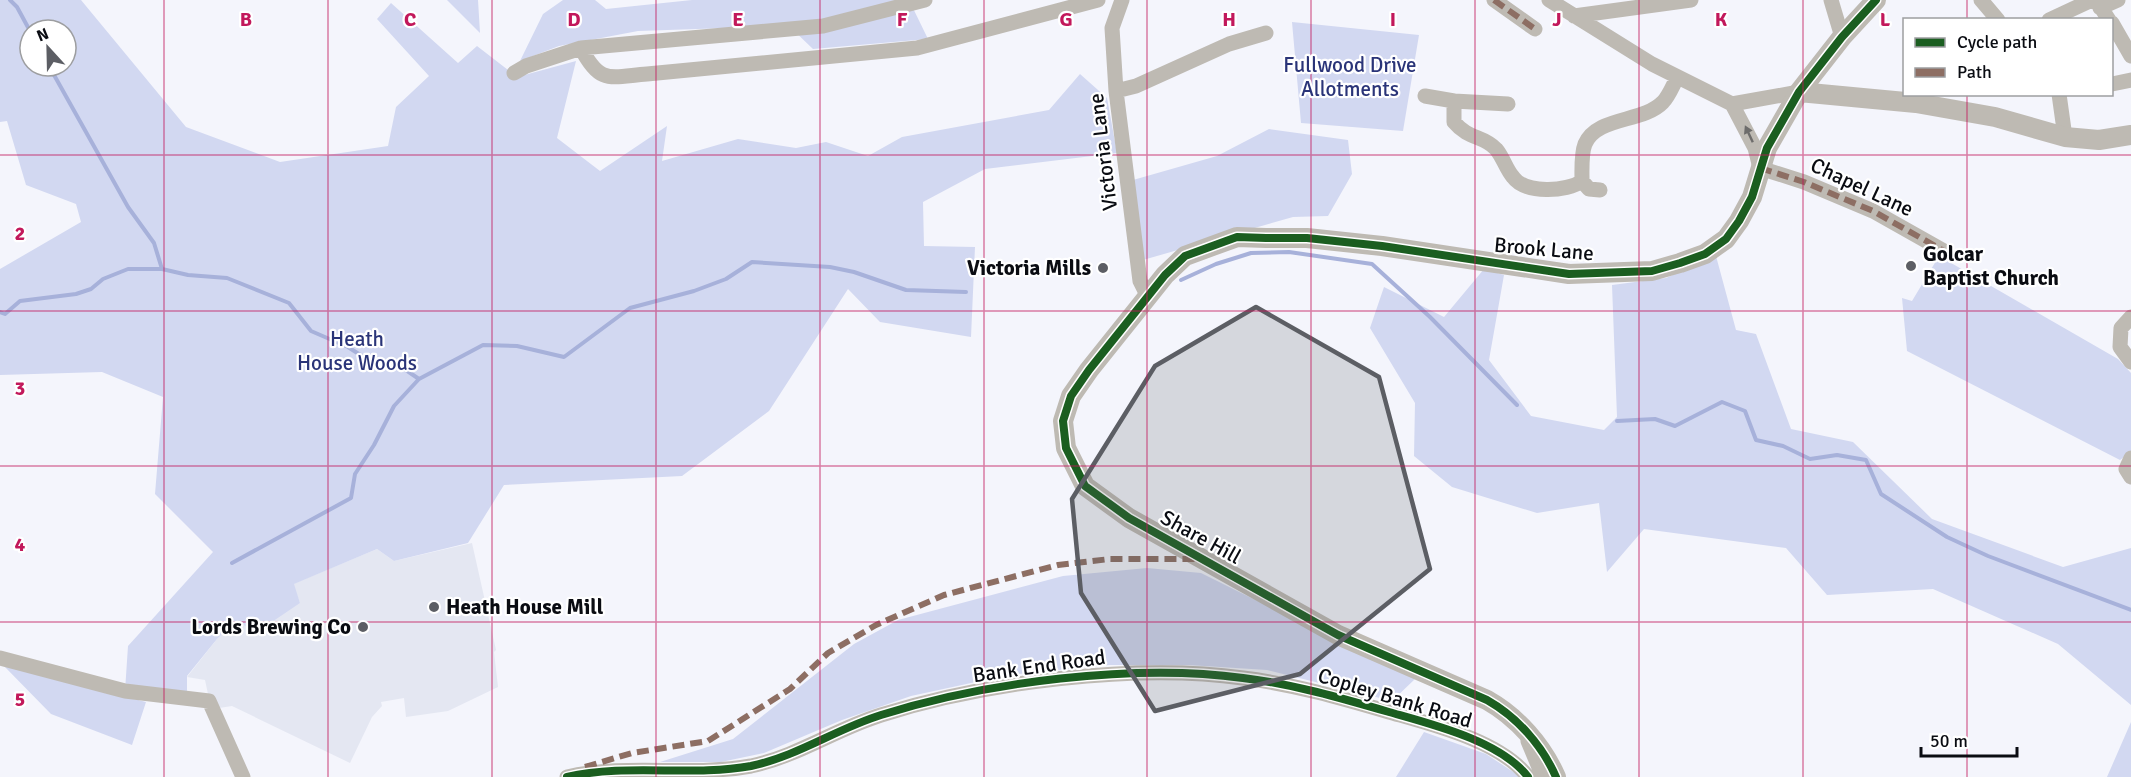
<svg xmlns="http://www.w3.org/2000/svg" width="2131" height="777" viewBox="0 0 2131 777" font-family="Signika,sans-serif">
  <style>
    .built { fill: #e4e7f2 }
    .green { fill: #d2d8f1; fill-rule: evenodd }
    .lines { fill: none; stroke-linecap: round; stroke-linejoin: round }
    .stream { stroke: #a7b1da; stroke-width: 4 }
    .minor { stroke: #bebab3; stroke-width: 15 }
    .tertiary { stroke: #bebab3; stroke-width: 20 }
    .quiet { stroke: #8d6e63; stroke-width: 6; stroke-dasharray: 12 6; stroke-linecap: butt }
    .cycleway-casing { stroke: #fff; stroke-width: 11 }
    .cycleway { stroke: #1b5e20; stroke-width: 8 }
    .oneway { fill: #6d6c6b }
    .marked { fill: #5c5e64; fill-opacity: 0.2; stroke: #5c5e64; stroke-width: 4.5; stroke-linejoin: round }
    .grid { fill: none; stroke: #c2185b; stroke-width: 1.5; stroke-opacity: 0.55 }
    .poi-dot { fill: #5c5e64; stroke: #fff; stroke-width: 2 }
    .labels { text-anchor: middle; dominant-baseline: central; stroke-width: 4.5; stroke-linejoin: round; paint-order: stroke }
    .park-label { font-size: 21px; fill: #2a3478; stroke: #fff }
    .street-label { font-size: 21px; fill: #0a0c12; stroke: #fff }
    .poi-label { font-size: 21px; font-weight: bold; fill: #0a0c12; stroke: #fff; text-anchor: start }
    .grid-label { font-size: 20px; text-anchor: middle; font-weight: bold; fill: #c2185b; stroke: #fff; stroke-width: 4.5; stroke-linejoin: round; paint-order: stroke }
  </style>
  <rect width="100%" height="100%" fill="#f4f5fc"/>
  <path class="built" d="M 472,543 L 496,650 L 494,652 L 498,687 L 448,711 L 406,717 L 404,698 L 381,702 L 382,706 L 372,717 L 350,763 L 232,706 L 219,708 L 208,694 L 205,680 L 187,677 L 217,639 L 236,621 L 300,603 L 293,584 L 377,549 L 394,561 Z"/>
  <path class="green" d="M 0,0 L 81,0 L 186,127 L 280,162 L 388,146 L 396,107 L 429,76 L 377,19 L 391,3 L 458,63 L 477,46 L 517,77 L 576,61 L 557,138 L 600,171 L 667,126 L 662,161 L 738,139 L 796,148 L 826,142 L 868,156 L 902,137 L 1049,110 L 1080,74 L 1107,98 L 1117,153 L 985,169 L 923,202 L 924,246 L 975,247 L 971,337 L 880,322 L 848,289 L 769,411 L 682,476 L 504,485 L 468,543 L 394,561 L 377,549 L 294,584 L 300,603 L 257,632 L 236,621 L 217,639 L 187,676 L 187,695 L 125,691 L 128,646 L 213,552 L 155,494 L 163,397 L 102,372 L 0,375 L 0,269 L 81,222 L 76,204 L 26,185 L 7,121 L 0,122 ZM 30,30 L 66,30 L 66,66 L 30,66 Z
    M 447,0 L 478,0 L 480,33 Z
    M 563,0 L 595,0 L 606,9 L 692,0 L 909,0 L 928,39 L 813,49 L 789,26 L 638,31 L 559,46 L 520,61 L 543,14 Z
    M 1292,22 L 1419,35 L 1403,131 L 1301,123 Z
    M 1269,129 L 1348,140 L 1352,174 L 1328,216 L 1293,217 L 1143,260 L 1133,180 L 1217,156 Z
    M 1716,256 L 1736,330 L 1756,334 L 1791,429 L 1853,442 L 1932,519 L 2063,567 L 2131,548 L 2131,705 L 2058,644 L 1933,589 L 1827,595 L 1786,548 L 1644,529 L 1607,572 L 1599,503 L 1537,513 L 1452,487 L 1414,456 L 1415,403 L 1370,328 L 1384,287 L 1444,317 L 1484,269 L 1504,275 L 1489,360 L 1531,416 L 1604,430 L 1617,417 L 1612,285 L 1666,278 Z
    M 1939,256 L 2118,359 L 2131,373 L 2131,452 L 2120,460 L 1907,351 L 1902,298 L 1912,301 Z
    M 1147,568 L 1201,573 L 1415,679 L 1392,701 L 1267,670 L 1189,665 L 1109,665 L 1008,675 L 911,696 L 842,720 L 764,753 L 721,762 L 660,762 L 733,739 L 854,644 L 898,620 L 1063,576 Z
    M 4,666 L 146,702 L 132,745 L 51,714 Z
    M 2131,722 L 2131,777 L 2107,777 Z
    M 1424,732 L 1486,754 L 1521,777 L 1396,777 Z"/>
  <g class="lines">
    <path class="stream" d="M 10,0 L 17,7 L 30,31
      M 49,66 L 128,207 L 154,243 L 162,269
      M 1181,280 L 1216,264 L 1251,253 L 1289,252 L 1372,264 L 1430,317 L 1517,405
      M 0,312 L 5,314 L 20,301 L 76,294 L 91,289 L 103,279 L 128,269 L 162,269 L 188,275 L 227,278 L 289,303 L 311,331 L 348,347 L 365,358 L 397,364 L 419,379 L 483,345 L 517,346 L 564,357 L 630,308 L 694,291 L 726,279 L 752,262 L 830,267 L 854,272 L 906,290 L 966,292
      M 1617,421 L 1655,419 L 1675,426 L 1722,402 L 1745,411 L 1756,440 L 1783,446 L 1810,459 L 1837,455 L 1866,460 L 1881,494 L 1947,537 L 1988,556 L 2131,610
      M 232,563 L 351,498 L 355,474 L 374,445 L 394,406 L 419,379"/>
    <path class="minor" d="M 1122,0 L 1112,28 L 1116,91 L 1140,281 L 1148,297
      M 1494,0 L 1535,29
      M 1549,0 L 1652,64 L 1732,104 L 1799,92
      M 1831,0 L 1842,37
      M 1981,0 L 1998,20
      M 2096,0 L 2109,20
      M 2100,8 L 2118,0
      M 1574,16 L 1691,0
      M 2049,20 L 2092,0
      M 2112,23 L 2131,56
      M 581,48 C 600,85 610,77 647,74 L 917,48 L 1098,0
      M 514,73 L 526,66 L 581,48 L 823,26 L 925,0
      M 2112,84 L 2131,80
      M 1116,91 L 1136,86 L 1229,44 L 1266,33
      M 2059,94 L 2065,137
      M 1425,96 L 1454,101 L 1454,122 C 1469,140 1483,135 1496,149 C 1503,157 1506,169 1513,177 C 1525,194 1567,192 1582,181 C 1582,170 1581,154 1585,144 C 1597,116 1643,123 1663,102 C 1669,96 1673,85 1677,78
      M 1454,101 L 1508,104
      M 1732,104 L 1755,148 L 1760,168 L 1804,182 L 1873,211 L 1944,251
      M 1582,181 L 1589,189 L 1600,190
      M 2131,317 L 2121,328 L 2120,347 L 2131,362
      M 2131,458 L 2126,469 L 2131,477
      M 0,658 L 125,691 L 209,701 L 243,777
      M 1528,741 L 1543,777
      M 567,777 C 627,763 691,777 751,766 C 798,756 836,729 881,715 C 985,682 1135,663 1243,678 C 1293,684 1341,698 1389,712 C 1431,724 1501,741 1528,777"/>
    <path class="tertiary" d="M 1799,92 L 1916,103 L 1995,117 L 2065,137 L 2099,140 L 2131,135
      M 1556,777 C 1542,745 1517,717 1487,700 L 1338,635 L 1129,518 L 1085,486 L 1066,448 L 1063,421 L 1071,396 L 1089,370 L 1165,275 L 1185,256 L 1237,237 L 1266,238 L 1307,238 L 1382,246 L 1569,274 L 1652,271 L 1680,263 L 1705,254 L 1726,239 L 1739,221 L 1752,197 L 1767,148 L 1799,92 L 1842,37 L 1876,0"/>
    <path class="quiet" d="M 1494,0 L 1535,29
      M 1760,168 L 1804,182 L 1873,211 L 1944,251
      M 585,767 L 632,753 L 708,741 L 790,689 L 828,653 L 876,625 L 944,595 L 1058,565 L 1110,559 L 1198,559"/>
    <g class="cycleway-casing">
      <path id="cycleway" d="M 567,777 C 627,763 691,777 751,766 C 798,756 836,729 881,715 C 985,682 1135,663 1243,678 C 1293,684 1341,698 1389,712 C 1431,724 1501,741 1528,777
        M 1556,777 C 1542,745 1517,717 1487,700 L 1338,635 L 1129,518 L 1085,486 L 1066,448 L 1063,421 L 1071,396 L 1089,370 L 1165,275 L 1185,256 L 1237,237 L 1266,238 L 1307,238 L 1382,246 L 1569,274 L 1652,271 L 1680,263 L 1705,254 L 1726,239 L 1739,221 L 1752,197 L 1767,148 L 1799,92 L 1842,37 L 1876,0"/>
    </g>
    <use href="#cycleway" class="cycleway"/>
  </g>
  <defs><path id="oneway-solid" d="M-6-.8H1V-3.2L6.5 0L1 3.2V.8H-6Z" transform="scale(1.5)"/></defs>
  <use class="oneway" href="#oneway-solid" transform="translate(1749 134) rotate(-115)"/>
  <path class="marked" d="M 1256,307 L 1379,377 L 1430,569 L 1300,674 L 1155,711 L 1081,593 L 1072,499 L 1155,366 Z"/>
  <path class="grid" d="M 164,0 L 164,777M 328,0 L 328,777M 492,0 L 492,777M 656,0 L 656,777M 820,0 L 820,777M 984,0 L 984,777M 1147,0 L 1147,777M 1311,0 L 1311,777M 1475,0 L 1475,777M 1639,0 L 1639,777M 1803,0 L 1803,777M 1967,0 L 1967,20M 1967,94 L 1967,777M 0,155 L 2131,155M 0,311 L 2131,311M 0,466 L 2131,466M 0,622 L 2131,622"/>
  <g class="poi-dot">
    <circle cx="1911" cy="266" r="6"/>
    <circle cx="1103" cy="268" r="6"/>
    <circle cx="434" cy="607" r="6"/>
    <circle cx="363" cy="627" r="6"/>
  </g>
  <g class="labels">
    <g class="park-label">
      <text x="1350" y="65">Fullwood Drive<tspan x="1350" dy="24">Allotments</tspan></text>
      <text x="357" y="339">Heath<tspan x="357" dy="24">House Woods</tspan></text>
    </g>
    <g class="street-label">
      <text transform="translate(1103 152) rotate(-97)">Victoria Lane</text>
      <text transform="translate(1862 187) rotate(25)">Chapel Lane</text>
      <text transform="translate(1544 249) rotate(5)">Brook Lane</text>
      <text transform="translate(1201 537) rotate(29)">Share Hill</text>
      <text transform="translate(1039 666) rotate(-8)">Bank End Road</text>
      <text transform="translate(1395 698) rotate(17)">Copley Bank Road</text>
    </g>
    <g class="poi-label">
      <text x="1923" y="254">Golcar<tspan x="1923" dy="24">Baptist Church</tspan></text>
      <text x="1091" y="268" text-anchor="end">Victoria Mills</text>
      <text x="446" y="607">Heath House Mill</text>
      <text x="351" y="627" text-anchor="end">Lords Brewing Co</text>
    </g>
  </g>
  <g class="grid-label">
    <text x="246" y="26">B</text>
    <text x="410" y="26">C</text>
    <text x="574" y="26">D</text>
    <text x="738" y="26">E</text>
    <text x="902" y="26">F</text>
    <text x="1066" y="26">G</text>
    <text x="1229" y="26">H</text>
    <text x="1393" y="26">I</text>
    <text x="1557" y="26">J</text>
    <text x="1721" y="26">K</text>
    <text x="1885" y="26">L</text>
    <text x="20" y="240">2</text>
    <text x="20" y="395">3</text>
    <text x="20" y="551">4</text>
    <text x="20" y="706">5</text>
  </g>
  <rect x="1903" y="18" width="210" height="78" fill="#ffffff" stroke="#9d9ea0" stroke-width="1.5"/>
  <rect x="1915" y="38" width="30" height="9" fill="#1b5e20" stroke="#9d9ea0" stroke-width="1.5"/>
  <text x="1957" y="48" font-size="18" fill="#0a0c12">Cycle path</text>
  <rect x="1915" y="68" width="30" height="9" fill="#8d6e63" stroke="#9d9ea0" stroke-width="1.5"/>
  <text x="1957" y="78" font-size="18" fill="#0a0c12">Path</text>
  <g transform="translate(48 48) rotate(338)"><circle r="28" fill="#ffffff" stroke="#9d9ea0" stroke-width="1.5"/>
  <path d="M0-4.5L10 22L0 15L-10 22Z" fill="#5c5e64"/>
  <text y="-9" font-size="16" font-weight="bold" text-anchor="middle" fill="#0a0c12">N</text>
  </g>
  <path d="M1921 747v9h96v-9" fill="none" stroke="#0a0c12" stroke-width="3"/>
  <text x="1930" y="747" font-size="18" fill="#0a0c12" stroke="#ffffff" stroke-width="4.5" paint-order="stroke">50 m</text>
</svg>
